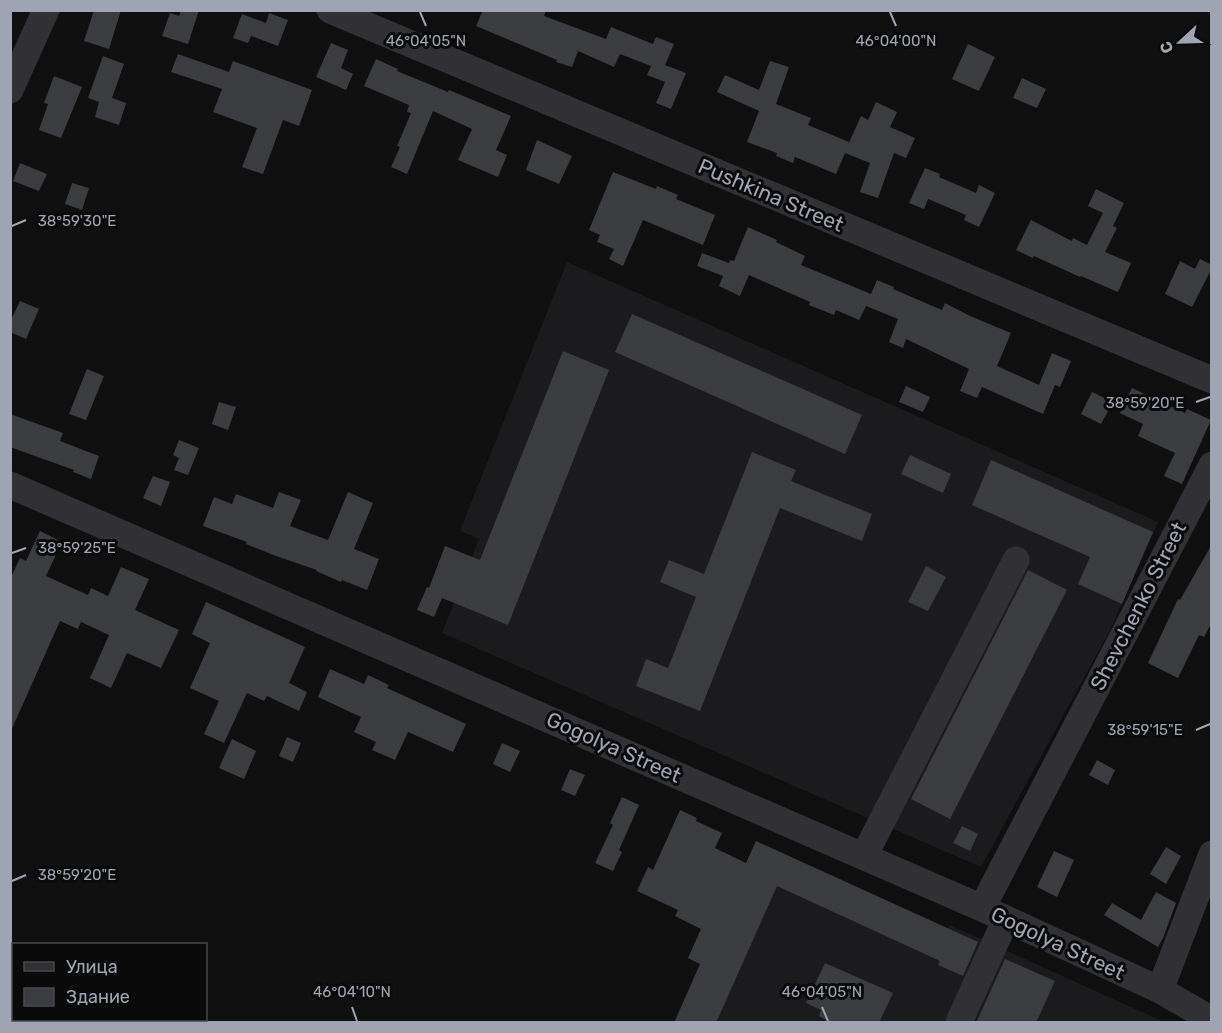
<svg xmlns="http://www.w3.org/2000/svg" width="1222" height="1033" font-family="Rubik,sans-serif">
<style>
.built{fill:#1b1b1d}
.building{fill:#3b3c40}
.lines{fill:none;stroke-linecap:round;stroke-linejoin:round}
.minor{stroke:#303035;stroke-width:27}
.ticks{fill:none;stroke:#9fa4b2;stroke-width:2}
.labels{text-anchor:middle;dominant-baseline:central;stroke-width:6;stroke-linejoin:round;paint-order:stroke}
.street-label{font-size:21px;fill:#9fa4b2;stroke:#0a0a0b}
.ticks-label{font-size:15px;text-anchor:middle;fill:#9fa4b2;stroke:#0a0a0b;stroke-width:6;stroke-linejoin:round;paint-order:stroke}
</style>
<rect width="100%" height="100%" fill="#0f0f10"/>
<path class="built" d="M567,262L1158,522L1110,630L981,867L442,633L479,539L460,531Z
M756,841L948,929L950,925L961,930L1164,1022H674Z"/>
<path class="building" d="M94,10H121L109,49L84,41Z
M181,10H199L188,44L162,36L170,13L179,16Z
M483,10H546L544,16L606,39L611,27L653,44L656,37L674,44L665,65L686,73L671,109L656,103L665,82L647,75L651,66L620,54L614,67L578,51L572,67L556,62L557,60L476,26Z
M269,13L288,20L278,46L251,36L248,43L233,38L242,14L266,23Z
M331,43L348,50L341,68L353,74L346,90L316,77Z
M968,44L995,57L979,91L952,79Z
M178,54L229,72L233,61L312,90L299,126L283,120L263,174L242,167L257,128L213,112L222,89L171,72Z
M103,56L124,64L112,98L126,103L119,125L95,117L99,102L88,98Z
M376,59L398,69L397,71L448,92L449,90L511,116L496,150L507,155L498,177L458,160L472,129L433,111L407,174L391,167L400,147L397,146L411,113L407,112L409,105L364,86Z
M770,61L789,67L776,104L811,118L808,125L849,142L847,147L861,116L868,120L876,102L897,112L890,127L915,138L906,158L894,153L878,198L860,192L870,163L845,153L836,174L795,157L793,163L776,156L777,153L747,142L759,111L717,92L725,75L759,90Z
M54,76L82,87L61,138L39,130L48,104L44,103Z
M1022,78L1046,89L1037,108L1013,98Z
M537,140L572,156L559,184L526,170Z
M20,163L47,174L39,191L13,181Z
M925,168L940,174L939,177L976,193L979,185L995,193L979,227L964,220L966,215L928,199L924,209L909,203Z
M613,172L656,189L657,186L678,195L676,199L715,215L703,245L643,220L623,266L609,259L614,249L597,242L600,235L589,230Z
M72,183L89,188L82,210L65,204Z
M1096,189L1124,203L1113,226L1117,228L1105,252L1131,263L1118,292L1081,276L1080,277L1034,256L1033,258L1016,250L1031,220L1072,241L1073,238L1087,245L1103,213L1088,206Z
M748,227L777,240L776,242L805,256L801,265L871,294L877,280L894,287L893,289L942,310L945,303L970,316L1011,333L997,366L1039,385L1052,353L1071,361L1060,387L1055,385L1043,414L982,387L977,398L960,391L969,369L906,339L903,348L889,342L898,319L866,306L859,320L836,310L834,315L809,305L810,302L749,275L740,296L719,286L723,276L697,266L702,253L729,263L730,260L734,261Z
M1200,259L1212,265V268L1192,307L1165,294L1180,261L1195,269Z
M20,301L39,309L26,339L10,332V322Z
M632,314L862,415L845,454L615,352Z
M563,351L609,370L508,625L442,598L434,617L417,610L427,587L429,588L445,546L480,560Z
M87,369L104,376L86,420L69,414Z
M906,386L930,397L923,412L899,402Z
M1132,388L1185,413L1187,409L1211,420L1182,484L1164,476L1175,453L1138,436L1143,424L1120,413Z
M1092,392L1113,402L1101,424L1081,414Z
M219,402L236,407L228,430L212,424Z
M10,414L63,433L60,441L99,456L91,479L73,472L74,470L10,447Z
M179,440L199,448L188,475L174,470L179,458L173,455Z
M752,452L796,470L791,481L872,514L862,541L780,508L700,711L636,686L646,659L668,668L696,597L660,582L669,560L704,574Z
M910,455L951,474L943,493L901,474Z
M991,460L1153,532L1122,604L1078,584L1090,557L972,505Z
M153,476L170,482L161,506L143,498Z
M279,492L301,500L290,526L328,540L348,492L373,503L354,549L379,559L367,590L342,580L341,582L316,571L317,570L276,556L246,544L247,542L203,526L214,497L232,504L236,494L273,508Z
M40,531L62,542L46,576L88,595L91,588L108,596L121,567L149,579L135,610L179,630L161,668L127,653L111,688L90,678L109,635L81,622L78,629L60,621L10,733V579L20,558L26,561Z
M1212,544V622L1204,637L1199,635L1178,678L1148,663L1178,599L1180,600Z
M926,566L946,577L928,611L908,602Z
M1028,570L1067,590L950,819L911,799Z
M206,602L305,647L289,683L307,692L299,711L267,696L264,701L247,693L224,743L204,734L219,701L190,688L210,643L192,634Z
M330,669L364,684L368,675L389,685L387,688L466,724L453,752L408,732L395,760L372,750L376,742L354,732L361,717L318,697Z
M287,737L301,743L293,762L279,756Z
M232,739L256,751L244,779L219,768Z
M502,743L520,751L510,772L493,764Z
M1097,760L1115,770L1108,785L1089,775Z
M570,769L585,775L575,796L561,790Z
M622,797L639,805L619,850L622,852L613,871L595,863L613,825L610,823Z
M680,810L697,818L696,821L722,833L715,848L746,863L756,841L978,942L963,976L938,965L940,961L777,886L716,1023H674L700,964L688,958L701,929L675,916L678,910L637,891L648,867L653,870Z
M962,826L978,834L970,851L953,843Z
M1166,847L1181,856L1166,884L1150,874Z
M1054,851L1074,860L1057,897L1037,887Z
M1156,892L1176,903L1163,938L1158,947L1104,915L1112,903L1141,920Z
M1005,959L1055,981L1036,1023H976Z
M825,963L893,993L879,1023H832L819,1016L821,1010L806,1003Z"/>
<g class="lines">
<path class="minor" d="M330,10L1212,380
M10,90L46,10
M10,485L982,908L1160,990L1212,1020
M864,856L1016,560
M982,908L1212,465
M1160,990L1212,854
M959,1022L1006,919"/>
</g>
<path class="ticks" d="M420,12L426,26M890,12L896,26M12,226L26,220M1196,402L1210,397M12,553L26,548M1196,730L1210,724M12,881L26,875M352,1007L357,1021M822,1007L828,1021"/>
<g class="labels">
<g class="street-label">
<text transform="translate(771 195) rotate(23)">Pushkina Street</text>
<text transform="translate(1138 606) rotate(-63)">Shevchenko Street</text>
<text transform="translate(614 747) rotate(24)">Gogolya Street</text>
<text transform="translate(1058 943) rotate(25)">Gogolya Street</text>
</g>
</g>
<g class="ticks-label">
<text x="426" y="46">46°04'05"N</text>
<text x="896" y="46">46°04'00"N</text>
<text x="77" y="226">38°59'30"E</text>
<text x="1145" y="408">38°59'20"E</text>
<text x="77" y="553">38°59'25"E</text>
<text x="1145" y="735">38°59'15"E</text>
<text x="77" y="880">38°59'20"E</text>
<text x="352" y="997">46°04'10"N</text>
<text x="822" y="997">46°04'05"N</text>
</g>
<rect width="1222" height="1033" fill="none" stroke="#9fa4b2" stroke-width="24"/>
<rect x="12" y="943" width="195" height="78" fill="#0a0a0b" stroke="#46484e" stroke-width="1.5"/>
<rect x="24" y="962" width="30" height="9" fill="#303035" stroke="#46484e" stroke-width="1.5"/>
<text x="66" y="973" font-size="18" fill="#9fa4b2">Улица</text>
<rect x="24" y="988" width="30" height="18" fill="#3b3c40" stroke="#46484e" stroke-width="1.5"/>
<text x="66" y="1003" font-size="18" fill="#9fa4b2">Здание</text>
<g transform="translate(1180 42) rotate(248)" stroke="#0a0a0b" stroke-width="4.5" paint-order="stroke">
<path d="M0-4.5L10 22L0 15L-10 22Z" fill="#9fa4b2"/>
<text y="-9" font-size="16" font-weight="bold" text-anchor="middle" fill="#9fa4b2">С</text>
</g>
</svg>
